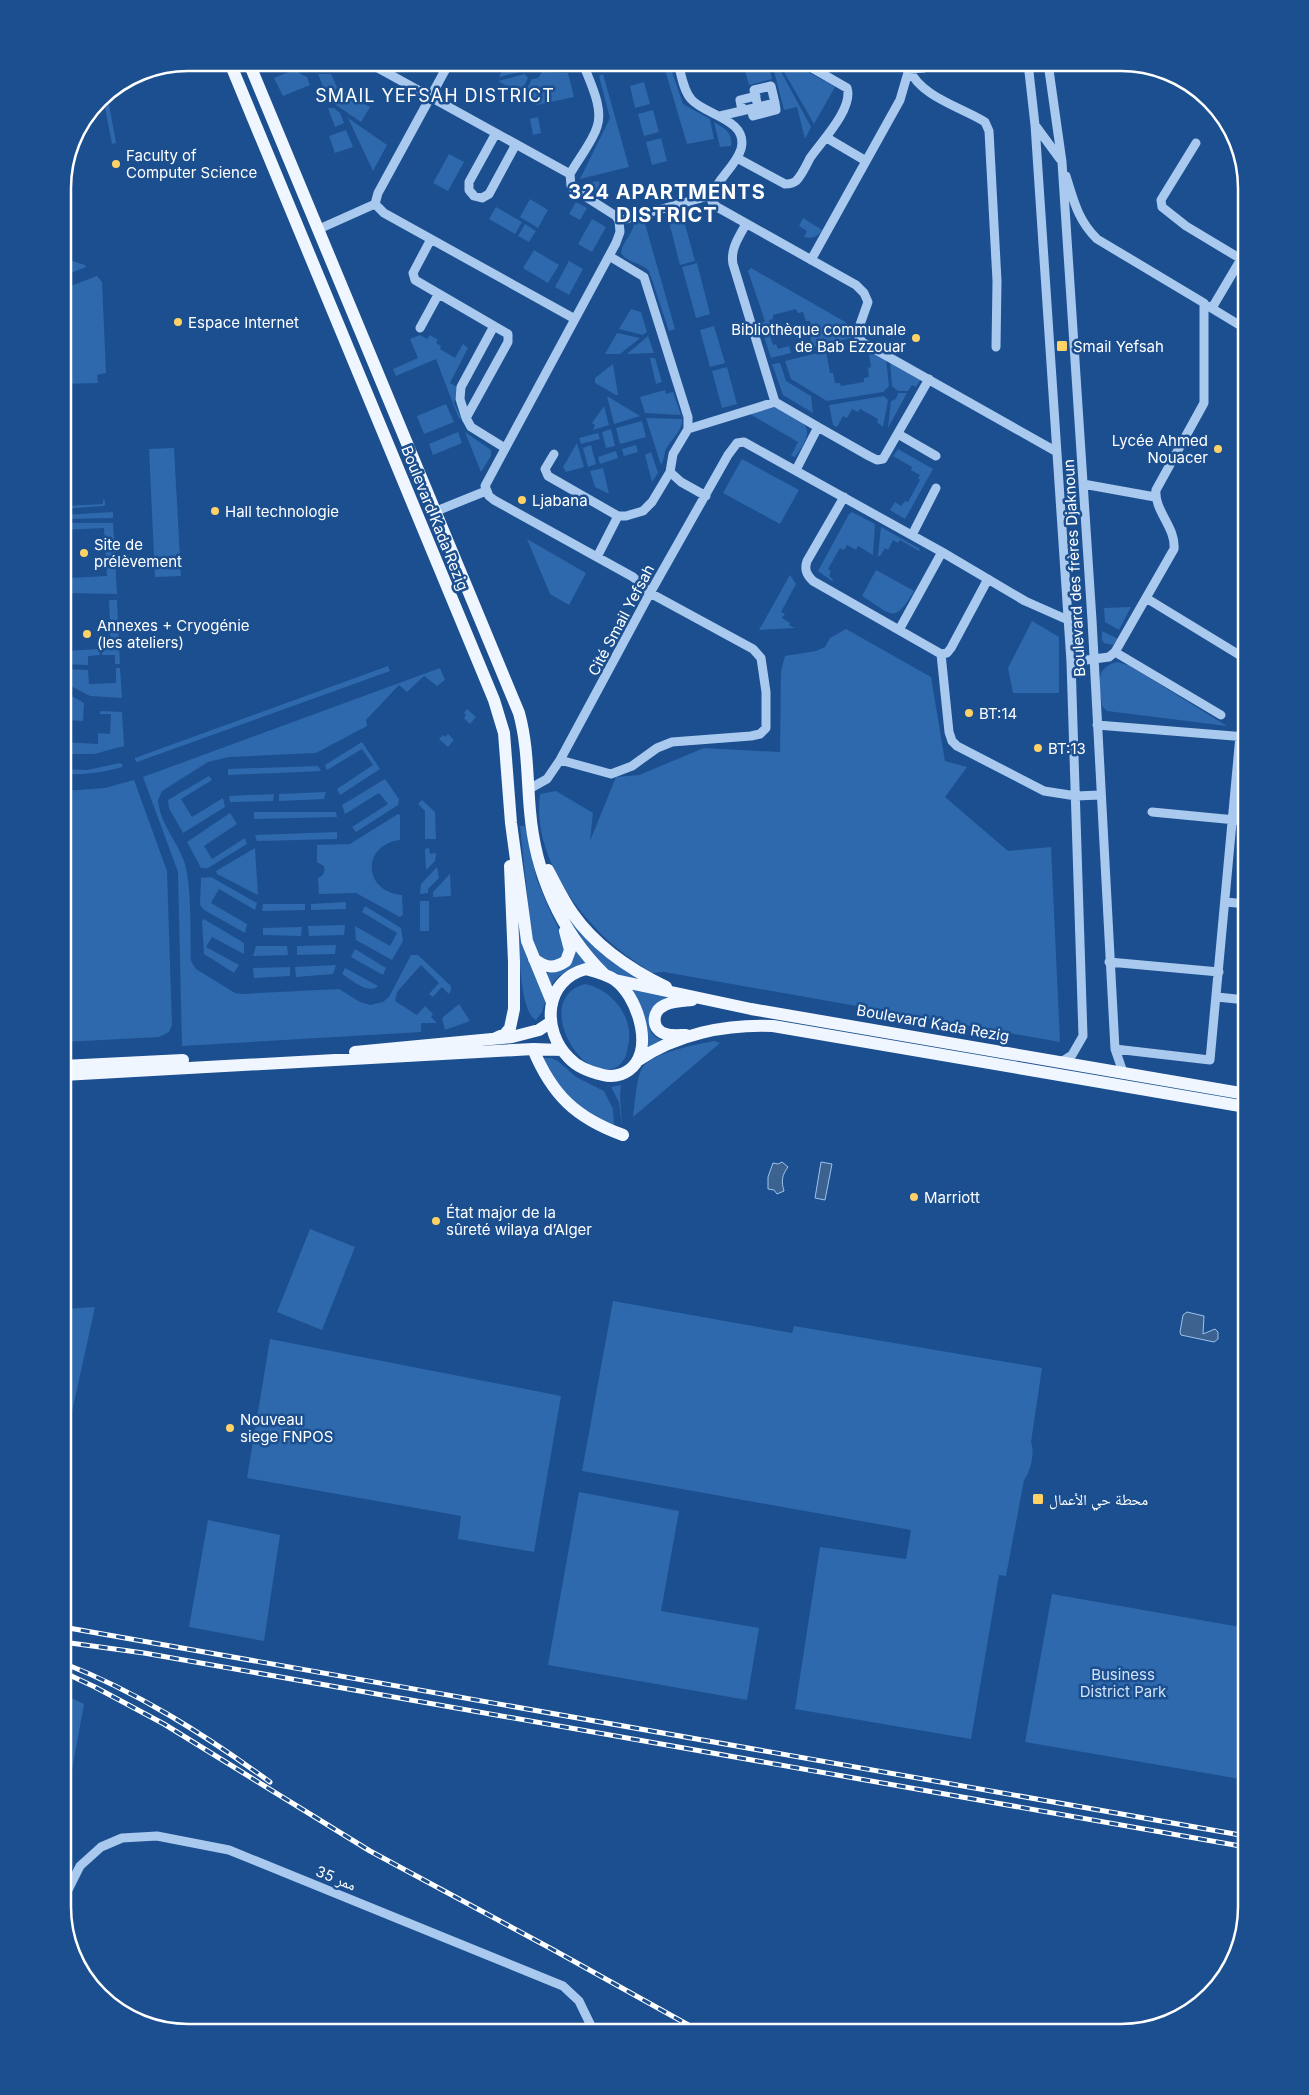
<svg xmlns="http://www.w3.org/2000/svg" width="1309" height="2095" font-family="Inter,'Noto Naskh Arabic',sans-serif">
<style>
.green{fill:#2e69ad}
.water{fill:#3c6290;stroke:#9cc4f0}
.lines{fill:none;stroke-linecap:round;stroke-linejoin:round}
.minor{stroke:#a9c9ee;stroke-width:9}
.major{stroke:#f0f6ff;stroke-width:12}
.rail-casing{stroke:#fff;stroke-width:5}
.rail{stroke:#1b4f8f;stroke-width:3;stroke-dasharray:9;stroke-linecap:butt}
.poi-dot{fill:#ffd166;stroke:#1b4f8f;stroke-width:2}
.labels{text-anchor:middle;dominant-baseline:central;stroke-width:5;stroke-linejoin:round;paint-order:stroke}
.poi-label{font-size:15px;fill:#fff;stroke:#1b4f8f;text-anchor:start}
.street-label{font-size:15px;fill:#fff;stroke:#1b4f8f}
.park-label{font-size:15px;fill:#cfe3fa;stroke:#1b4f8f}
.quarter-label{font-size:18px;letter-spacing:1px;fill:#fff;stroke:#1b4f8f}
.district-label{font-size:20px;font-weight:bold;letter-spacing:1px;fill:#fff;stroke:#1b4f8f}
.rim{fill:none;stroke:#fff;stroke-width:2.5}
</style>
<rect width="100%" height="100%" fill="#1b4f8f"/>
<path class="green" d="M266,63H291L270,71Z
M506,63H529L524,71L499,77Z
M540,63H565L567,70L542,69Z
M663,63H669L683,104L710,119L714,139L687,144Z
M763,63L769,67L772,79L749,85L745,71Z
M782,63H802L808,72L835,87L814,124L780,65Z
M778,66L811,127L805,139L797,107L784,110L773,67Z
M296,69L301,74L307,77L310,85L283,96L274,78Z
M542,72L568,73L574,97L537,105L523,96L532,79L538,78Z
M318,74H331L337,87L333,95L327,96Z
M525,74L528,78L520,94L498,81Z
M603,74L629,167L580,179L610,118L599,76Z
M644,82L650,104L635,108L630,86Z
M340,89L370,107L361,122L336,105L337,100L335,96Z
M107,94L116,143L112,144L103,97Z
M328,108H334L340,113L344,123L335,127Z
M653,110L659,132L644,136L638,114Z
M538,117L541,133L533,135L530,119Z
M348,118L387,145L373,171Z
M714,122C724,128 733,132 731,146L720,147Z
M346,130L353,147L335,153L329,136Z
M661,138L667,161L652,165L646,142Z
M449,154L464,162L448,191L433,183Z
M599,181L602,200L582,187V184Z
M530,199L548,210L538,228L520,217Z
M576,202L587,208L580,220L569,214Z
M496,207L522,222L515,234L489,219Z
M681,210L695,261L680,265L667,214Z
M803,218L822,230C818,237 812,239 804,237L807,231L799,226Z
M592,219L606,227L592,252L578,244Z
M644,220L675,329L669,331L649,271C642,263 627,263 621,253C622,242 633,234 634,223Z
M525,224L536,231L529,242L518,236Z
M534,250L559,265L548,283L523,268Z
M63,258L85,265L86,267L63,276Z
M569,261L583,269L569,295L555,287Z
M697,263L710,314L696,318L682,267Z
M751,268L847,323L845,330L852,338L802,349L800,344L811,341L810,334L813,333L810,321H806L803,312L798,313L796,309L773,315V319L769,320L772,331L769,333L773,345L776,344L778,349L789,346L791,353L771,358L760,324L765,321L748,271Z
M97,276L102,282L106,373L97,375L98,383L63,384V289Z
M631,309L641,312L647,332L643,335L619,329Z
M714,326L725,363L710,367L700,330Z
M617,333L640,338L620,354H605Z
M420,335L427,339L430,335L438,340L436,343L441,346L440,349L455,358L463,344L468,348L450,383L457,387L454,403L461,418L459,419L436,359L396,376L393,369L418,358L410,339Z
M648,336L654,353L627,354Z
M868,348L886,358L889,386L883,392L827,401L791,379L785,361L826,351L830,373H833L835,383H840L841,386L864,382V378L869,377L868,368L871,367Z
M650,358H655L662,382L656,384Z
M890,361L921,379L916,387L912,385L908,391H898L892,386Z
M780,363L786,381L811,396L813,413L783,395L772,364Z
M613,364L618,395H616L595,383V378Z
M727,367L737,404L722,408L712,371Z
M665,390L666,394L673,392L681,415L645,413L640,397Z
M898,393H907L888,428L891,401L896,399Z
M607,396L640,416L614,424Z
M884,396L888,400L883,427L877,422L878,419L860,409L858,412L852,409L847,418L843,416L837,427L833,425L829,405Z
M446,404L454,422L424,434L417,416Z
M604,406L609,425L593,430L595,425L592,423Z
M774,406C803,423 820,423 795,457L791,456L798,442L750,414Z
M646,418L682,419C683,431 671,439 666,449C664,455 664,460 661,465Z
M642,421L646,437L620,444L616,428Z
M611,429L615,446L606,448L602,432Z
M458,432L462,443L433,455L429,444Z
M465,432L491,450V456L481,472Z
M598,433L600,439L581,444L579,438Z
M577,443L584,467L566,472L563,467Z
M591,445L596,464L588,467L583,448Z
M636,445L638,452L624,456L622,449Z
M174,448L181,576L155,577L149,449Z
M898,449L933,469L905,519L890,510L895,502L901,506L905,501L908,502L920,480L918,478L920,475L911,470L912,467L893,456Z
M616,451L618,458L600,464L598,457Z
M651,452L658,473L652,482L645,455Z
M742,459L799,490L780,524L723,493Z
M603,468L609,494L595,487L590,471Z
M103,499L105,501V505L103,506L63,509V506L103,504Z
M113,512V518L63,519V515Z
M852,512L875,524L873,555L858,546L856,550L847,545L844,550L840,548L828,569L831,571L829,576L833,579L832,581L818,571L849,514Z
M63,523H113L117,594L63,593V587L71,578L107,576L104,528L63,530Z
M881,527L920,549L919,551L900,540L898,543L893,540L888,550L885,548L880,556H878Z
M527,539L586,573L569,605L550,594Z
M876,570L914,591C893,626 892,614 862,596Z
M790,575L796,584L781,612L785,614L782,618L790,623L789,625L795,628L759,630Z
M109,600H117L118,621L110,622Z
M1131,607L1119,630L1105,622L1104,608Z
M1032,621L1059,637V693H1013L1008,668Z
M118,627L120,664H115V655H102V649H111L110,628Z
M846,629L931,677L945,761L967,767L945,797L1008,851L1051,847L1060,1042L664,972L652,973C641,965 629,958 618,949C574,913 532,852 540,794L556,791L593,813L590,841L616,777L639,775L704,748L780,752L781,671L785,656L816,651L825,647L830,638Z
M1102,631L1118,639L1113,645L1104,643L1102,640Z
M63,649L64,651L99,649L100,655L88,656V665L63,664Z
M1118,662L1130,666L1227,726L1107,711L1102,706C1100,687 1093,667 1118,662Z
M388,666L390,671L137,762L135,760V758Z
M116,668H120L122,698L90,696L63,682V669L88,670L89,684L116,683Z
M440,668L445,680L437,686L424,676L407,692L399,685L366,720L367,726L316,753L229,757L208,762L162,791L158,800C160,825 178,841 185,864C192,891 190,932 191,961L196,969L235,993L241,994L339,989L360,1002L370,1005L383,1002L389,997L411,955H418L451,986V990L449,994L442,987L433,997L429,994L439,983L421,965L397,992L395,1001L417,1015L425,1006L433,1014L431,1017L437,1023H421V1032L182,1046L178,872L143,777Z
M63,691L84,703L83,721L63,720Z
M467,709L476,717L470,724L464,718L466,715L464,713Z
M101,711L122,712L124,746L94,754H63V742L98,744V733L110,734L111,714H99Z
M448,734L454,740L448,747L439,739L443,735L445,737Z
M362,742L380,769L340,795L337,789L373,765L362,749L327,770L325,765Z
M120,763L123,765L122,767C102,773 83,775 63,774V769L87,770Z
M318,766L321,771L228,775V769Z
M209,776L212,780L181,799L192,817L223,798L225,807L183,833L169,808L168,800Z
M385,779L399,799L398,805L356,832L352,827L388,804L379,793L345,814L342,805Z
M134,780L167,871L172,1025L169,1032L159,1037L63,1042V791L105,788Z
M326,792L324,799L279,801V794Z
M274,794L273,801L230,802L229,796Z
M422,800L435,812L436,839H425V811L418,804Z
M254,812H336L337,817L254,819Z
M230,813L237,824L204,846L212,859L245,838L247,844L208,868H201L187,842Z
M398,814L400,815V840C361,845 363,892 402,895L403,914L400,917L356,893L319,894L318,878C324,876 325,872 324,866L317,862V845L350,844Z
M520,826H525L537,880L550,911L565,941L564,954L555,962L542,960L532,942Z
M337,832V839L257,841L255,835Z
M255,848L258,895L217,874L216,871Z
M429,848L430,854L436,853L435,861L426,870L425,849Z
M437,867L439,878L428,889V893L420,894L421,884Z
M450,874L451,896L433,897V892Z
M211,877L257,903L255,910L219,889L211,903L247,924L245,933L204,910L200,905L201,878Z
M420,901H429V931H420Z
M518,901L546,999L542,1012L536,1020C517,1011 519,923 518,901Z
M346,902V909L311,910V904Z
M263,904H305V910L262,911Z
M365,906L401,928L403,941L392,960L356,940L355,926L390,946L397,933L362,912Z
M564,911C587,943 611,962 644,983L611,975L590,952Z
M204,919L244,943V954L212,937L206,947L239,965L234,973L204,954L202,921Z
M345,925L344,935L309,936L308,926Z
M302,927L301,936L263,935V928Z
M336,945L335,954L297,955V946Z
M256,946H287L288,955L253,956Z
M574,946L590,967C573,969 561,970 551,986L545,973C567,973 566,963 574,946Z
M355,949L386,968L383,975L351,957Z
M336,965L333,974L296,977L295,967Z
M290,967V976L254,978L253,968Z
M345,968L378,986C368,995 352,980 342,974Z
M585,984C612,989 635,1018 628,1046C627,1054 625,1061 618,1066C582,1089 531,998 585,984Z
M626,987L681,999L652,1008C645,1022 648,1037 665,1041L645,1052Z
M459,1004L470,1021L445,1030L442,1018Z
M714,1041L720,1043L633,1117C635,1104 636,1081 641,1070C650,1052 696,1045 714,1041Z
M541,1058H551L558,1061L576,1077L604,1091L613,1109L614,1125C577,1122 559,1085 541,1058Z
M621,1085L620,1096L622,1128L619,1102L611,1087Z
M310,1229L355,1247L322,1330L277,1312Z
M613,1301L792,1333L794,1326L1042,1368L1031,1442C1035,1452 1031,1471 1024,1480L1006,1576L999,1575L971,1739L795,1709L820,1547L906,1559L911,1530L582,1471Z
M95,1307L64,1448H63V1309Z
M270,1339L561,1396L534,1552L458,1539L461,1516L247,1478Z
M579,1492L679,1511L661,1611L759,1628L747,1700L548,1665Z
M208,1520L280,1535L264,1641L189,1627Z
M1052,1594L1246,1628V1780L1025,1742Z
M63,1694L84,1704L68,1792L63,1793Z"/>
<path class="water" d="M782,1162L788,1167C782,1175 781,1181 784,1191L777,1194L774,1190L768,1189V1177L773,1163L778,1164Z
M821,1162L832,1164L825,1200L815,1198Z
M1187,1312L1204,1316L1203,1334L1215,1329L1218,1332V1339L1214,1342L1181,1335L1180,1332L1183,1315Z"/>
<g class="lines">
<path class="minor" d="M369,63L570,174
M449,63L378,193L375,204L384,213L575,319
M583,63C589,81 604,107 597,127C592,143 578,159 570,174L571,186L575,190L616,216L619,221
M678,63C681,73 683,90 691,99C704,115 749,119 741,149C736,166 718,178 712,195V202L717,207L856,285L864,293L868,302L857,333L862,342L1057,452
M932,63L924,68L909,69C921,97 961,107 985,122L989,131L997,281L996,347
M1028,63L1035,125L1071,662L1083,1036L1072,1055L1061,1062
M1048,63L1062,162L1092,620L1115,1049L1123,1072
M585,69L607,63
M751,109L753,116L776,110L775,103
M742,111L740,100L756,96
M720,116L775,103L771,86L754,90L758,107
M1035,125L1060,159
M496,133L469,182V190L474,196L482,198L489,194L516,144
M827,138L866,161
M1196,143L1164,195L1161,200L1162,207L1186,226L1241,259L1246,251
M737,158L785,184C789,184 792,184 796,181C802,175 806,166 810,158C821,142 854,108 847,88L814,69L808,63
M1066,176C1074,202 1078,220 1097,239L1204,303V403L1156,490C1154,511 1176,527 1174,549L1115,652L1109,657L1071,662
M746,224C739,237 730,249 733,264L775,402L818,427
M319,229L375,204
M431,239L413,273L415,280L494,326L461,387L460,399L466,418L471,427L505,448
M811,260L900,100L909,69L903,63
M1208,306L1246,329
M1212,308L1241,259
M420,328L438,295
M466,418L508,342V334L494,326
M688,429L775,402
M898,434L936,456
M554,454L545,469L548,476L618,516H626L643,511L652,502L670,472L673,454L688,429V417L644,277L609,256
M796,470L818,427L869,456L877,460L883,459L929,379
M670,472L681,482L706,496
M1083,484L1155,497
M844,497L807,561C804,570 807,575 813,581L941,654
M434,512L486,491
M912,535L936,488
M597,557L618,516
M988,579L951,648L947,653L941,654L949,732L952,741L957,746L1044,791L1076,796L1100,795
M1146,598L1246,659
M899,630L942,552
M1115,652L1221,715
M1097,725L1246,737
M560,760L611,774L632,766L657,748L672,742L751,736L760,734L766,728V692L761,658L753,649L650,593L633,577L494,500L489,496L485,486L616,243L620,232L619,221L712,195
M529,789L547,779L560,760L650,593L728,455L737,443L744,442L942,552L1025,601L1068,620
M1152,812L1246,821
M1226,902L1246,904
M1109,962L1219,972
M1217,997L1246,1000
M1115,1049L1210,1060L1240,736
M63,1900L80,1866L101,1847L122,1838L157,1836L229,1850L563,1986L579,2001L594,2032"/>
<path class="major" d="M230,63L494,700L504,733L511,823L527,941L552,1002
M249,63L519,713C528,746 527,778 530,811C535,872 560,931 604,974
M548,870C556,885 563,900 573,914C596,947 631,970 666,987
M534,959C545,967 553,970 566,961L570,950L565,931
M586,969C597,972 606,974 615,980C636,995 651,1040 636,1063C628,1074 615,1078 603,1075C590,1072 578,1068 569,1058C541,1030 544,980 586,969Z
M615,980L751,1009L1246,1094
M686,1035C680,1035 672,1036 666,1034C651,1030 651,1011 665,1005C673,1001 683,1001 692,1000
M496,1038L505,1034L510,1028L514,1009V962L510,866
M533,1049C552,1095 576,1118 623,1135
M355,1052L512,1037L539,1030L551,1022
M637,1061C676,1034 726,1024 773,1026L1246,1107
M63,1066L183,1060
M63,1075L533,1049L562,1050"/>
<g class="rail-casing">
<path id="rail" d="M63,1627L1246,1836
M63,1642L144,1653L1246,1847
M63,1663C138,1692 205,1735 270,1782
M63,1672L95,1687L164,1724L370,1851L550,1948L701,2032"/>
</g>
<use href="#rail" class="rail"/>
</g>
<g class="poi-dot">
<circle cx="116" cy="164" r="5"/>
<circle cx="178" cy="322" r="5"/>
<circle cx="916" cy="338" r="5"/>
<rect x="1056" y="340" width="12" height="12" rx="2.5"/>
<circle cx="1218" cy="449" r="5"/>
<circle cx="522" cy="500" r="5"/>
<circle cx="215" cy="511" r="5"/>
<circle cx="84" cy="553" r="5"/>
<circle cx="87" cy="634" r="5"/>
<circle cx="969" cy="713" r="5"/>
<circle cx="1038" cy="748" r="5"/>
<circle cx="914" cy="1197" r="5"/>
<circle cx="436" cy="1221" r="5"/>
<circle cx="230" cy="1428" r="5"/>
<rect x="1032" y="1493" width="12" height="12" rx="2.5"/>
</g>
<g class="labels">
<g class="poi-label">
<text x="126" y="155">Faculty of<tspan x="126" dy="17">Computer Science</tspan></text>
<text x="188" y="322">Espace Internet</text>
<text x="906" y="329" text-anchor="end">Bibliothèque communale<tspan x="906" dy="17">de Bab Ezzouar</tspan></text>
<text x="1073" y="346">Smail Yefsah</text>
<text x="1208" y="440" text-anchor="end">Lycée Ahmed<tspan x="1208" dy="17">Nouacer</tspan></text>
<text x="532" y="500">Ljabana</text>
<text x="225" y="511">Hall technologie</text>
<text x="94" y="544">Site de<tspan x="94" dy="17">prélèvement</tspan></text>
<text x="97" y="625">Annexes + Cryogénie<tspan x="97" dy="17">(les ateliers)</tspan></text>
<text x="979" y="713">BT:14</text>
<text x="1048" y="748">BT:13</text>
<text x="924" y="1197">Marriott</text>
<text x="446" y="1212">État major de la<tspan x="446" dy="17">sûreté wilaya d’Alger</tspan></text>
<text x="240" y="1419">Nouveau<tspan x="240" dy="17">siege FNPOS</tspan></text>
<text x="1049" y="1499">محطة حي الأعمال</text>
</g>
<g class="street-label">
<text transform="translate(435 518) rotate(68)">Boulevard Kada Rezig</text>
<text transform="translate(1074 568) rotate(-93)">Boulevard des frères Djaknoun</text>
<text transform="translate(621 620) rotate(-62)">Cité Smail Yefsah</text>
<text transform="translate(933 1023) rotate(10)">Boulevard Kada Rezig</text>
<text transform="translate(336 1878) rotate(22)">ممر 35</text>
</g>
<g class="park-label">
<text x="1123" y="1674">Business<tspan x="1123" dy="17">District Park</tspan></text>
</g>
<g class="quarter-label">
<text x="435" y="95">SMAIL YEFSAH DISTRICT</text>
</g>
<g class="district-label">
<text x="667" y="192">324 APARTMENTS<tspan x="667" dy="23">DISTRICT</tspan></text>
</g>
</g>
<path d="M0 0H1309V2095H0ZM188 71H1121A117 117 0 0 1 1238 188V1907A117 117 0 0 1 1121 2024H188A117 117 0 0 1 71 1907V188A117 117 0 0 1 188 71Z" fill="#1b4f8f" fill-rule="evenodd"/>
<path class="rim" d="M188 71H1121A117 117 0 0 1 1238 188V1907A117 117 0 0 1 1121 2024H188A117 117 0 0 1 71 1907V188A117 117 0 0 1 188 71Z"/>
</svg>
